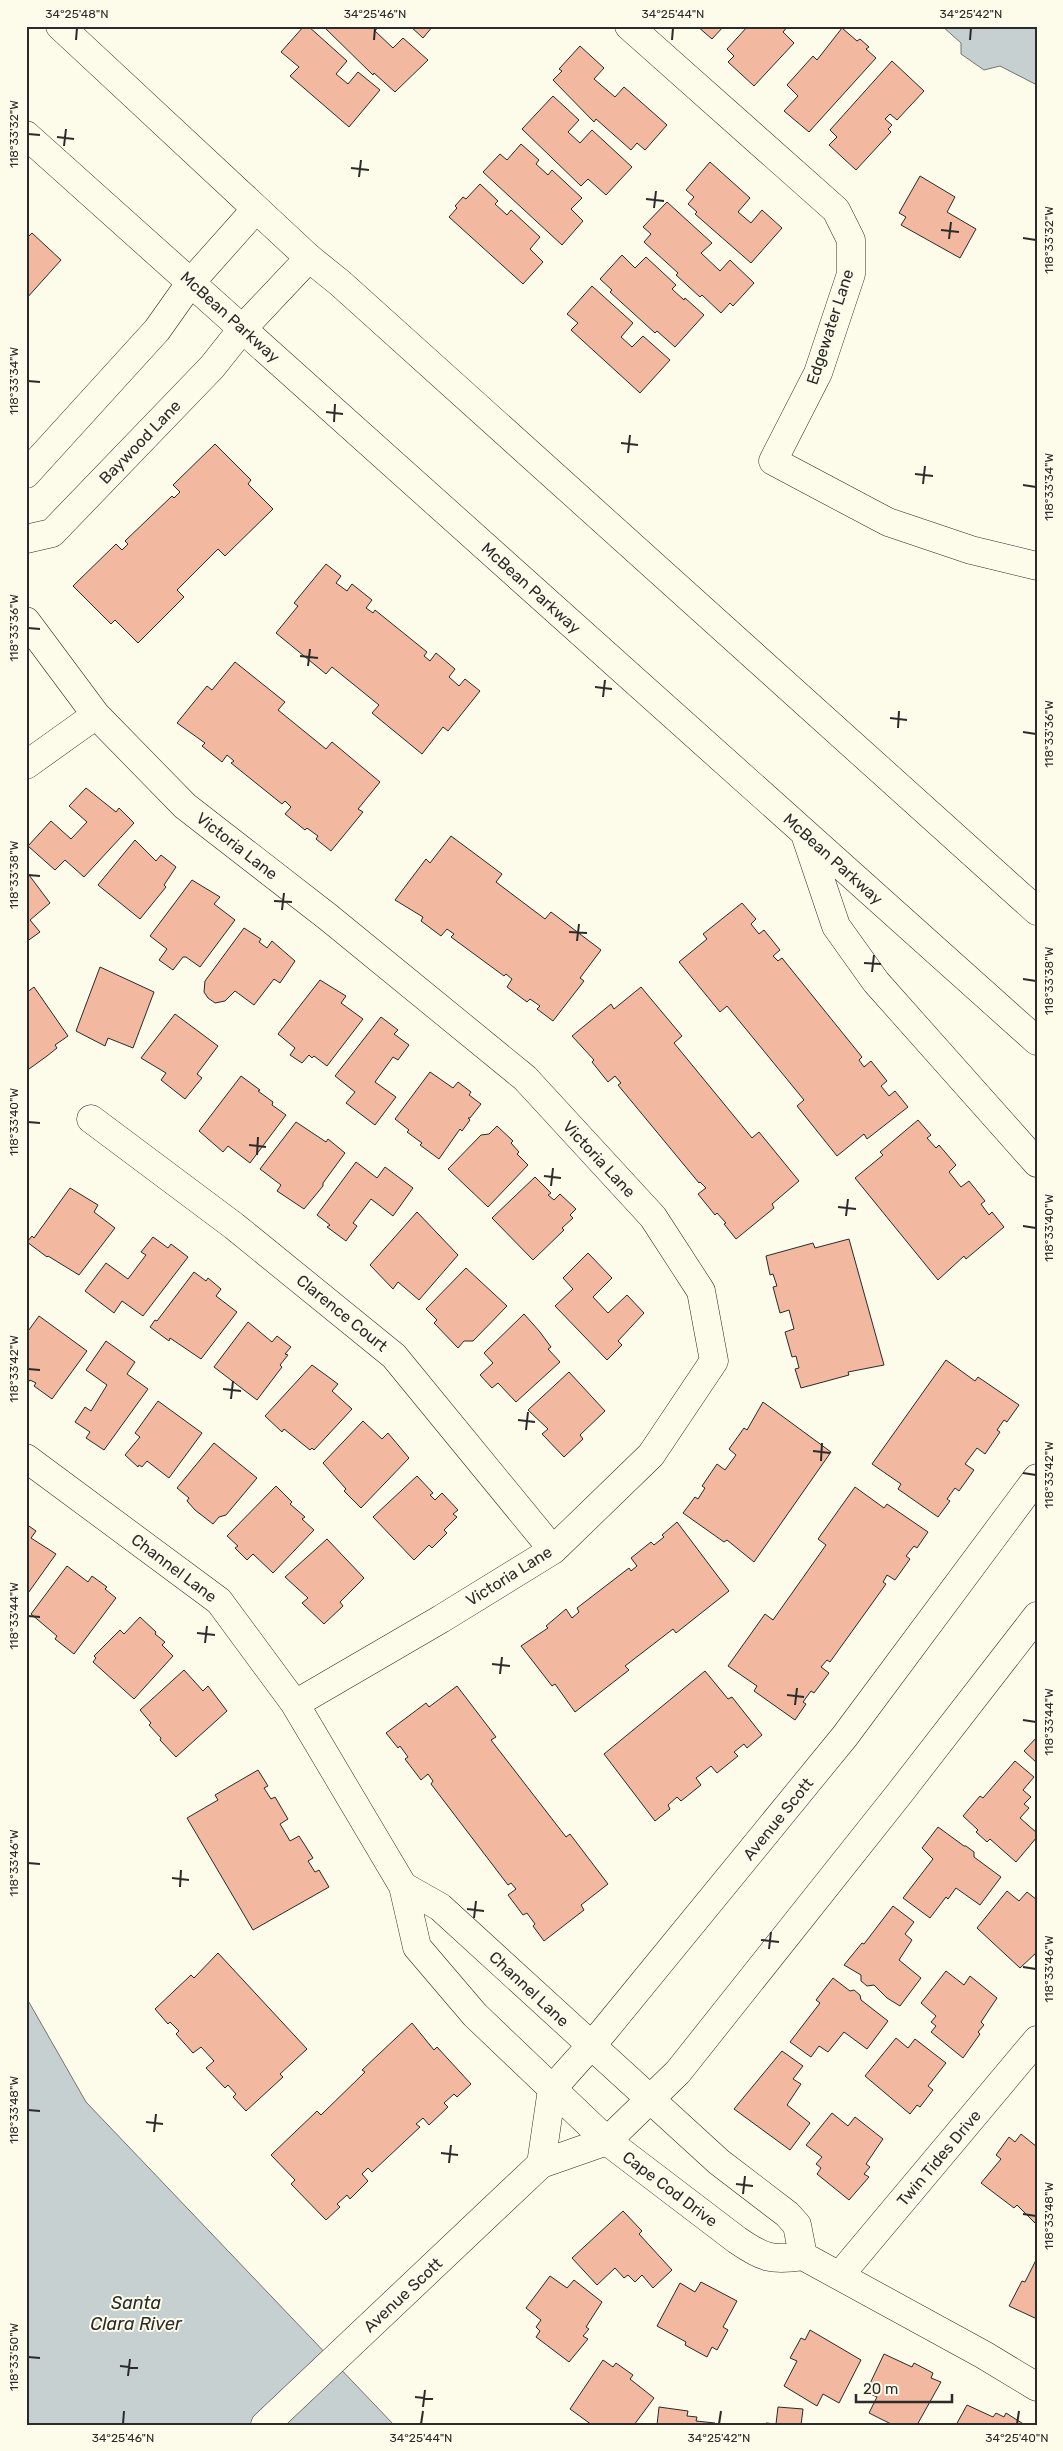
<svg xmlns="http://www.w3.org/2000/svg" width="1063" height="2451" font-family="Rubik,sans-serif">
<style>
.water{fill:#c7d0d0;stroke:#74746e}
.building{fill:#f2b8a0;stroke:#2b2b2b}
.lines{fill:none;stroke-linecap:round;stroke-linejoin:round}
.street-casing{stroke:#2b2b2b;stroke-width:29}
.secondary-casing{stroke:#2b2b2b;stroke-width:29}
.street{stroke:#fdfbea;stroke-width:28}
.secondary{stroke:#fdfbea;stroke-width:28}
.ticks{fill:none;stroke:#2b2b2b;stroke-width:2}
.labels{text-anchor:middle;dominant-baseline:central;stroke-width:4;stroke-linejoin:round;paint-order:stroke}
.street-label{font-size:16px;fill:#2b2b2b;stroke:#fdfbea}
.water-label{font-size:18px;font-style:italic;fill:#2b2b2b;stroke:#fdfbea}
.neatline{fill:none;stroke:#2b2b2b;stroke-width:2}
.ticks-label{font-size:12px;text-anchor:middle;fill:#2b2b2b}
</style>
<rect width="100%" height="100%" fill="#fdfbea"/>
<path class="water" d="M942,26H1037V85L1000,66L984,70L961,54V43Z
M26,1997L86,2102L394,2425H26Z"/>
<path class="building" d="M304,26H308L347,61L336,74L348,84L358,72L380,90L349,127L290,76L299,67L281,52Z
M323,26H379L375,31L393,48L403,38L428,60L395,92L374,73L373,75Z
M410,26H433L423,38Z
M697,26H724L712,39Z
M748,26H788L783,32L794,43L754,86L728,62L734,56L727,49Z
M842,28L857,41L860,39L869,47L866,49L876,58L809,132L784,111L798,96L787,85L813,56L817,60Z
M580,46L604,68L594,79L615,97L624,87L667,125L645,150L637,143L631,150L596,119L594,122L553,80L562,71L559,69Z
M892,61L924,91L897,120L890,114L885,119L892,125L888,129L891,132L856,170L829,145L837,137L830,130Z
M553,96L579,120L568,132L580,143L592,130L632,167L606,195L588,179L581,186L522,129Z
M521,144L539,160L536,164L548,175L552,170L582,198L571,209L583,221L562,245L483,172L500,154L507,160Z
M710,162L750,198L738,212L751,223L762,210L782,228L751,263L695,214L697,212L688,204L694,197L686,190Z
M920,176L955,197L947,212L976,229L960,258L901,225L906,217L899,213Z
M480,184L498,201L495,204L507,215L511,210L540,237L530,249L543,262L523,284L449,217L457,208L455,206L463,197L466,199Z
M667,202L712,243L701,253L720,271L730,260L754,283L733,306L730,303L721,313L702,295L700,297L676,275L678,273L644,242L651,234L643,227Z
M32,233L61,260L26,299V235L28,237Z
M622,255L635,268L646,257L676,285L672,289L684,300L685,298L704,315L675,347L657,331L655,333L610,292L612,290L600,279Z
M592,286L633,323L621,337L632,347L643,336L670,360L640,393L571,330L578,323L567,314Z
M215,444L251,480L248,484L273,509L225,556L218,549L177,590L184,597L138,643L115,620L111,624L73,586L116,544L122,550L128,544L125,541L172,496L174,498L180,492L173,485Z
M326,564L341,576L336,583L347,591L352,584L372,600L366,608L373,613L375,610L427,652L424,656L430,661L436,653L455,669L449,677L459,686L465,679L480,691L448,731L443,727L422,754L372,713L379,705L332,667L326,674L276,633L298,606L294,603Z
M235,662L285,702L278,710L326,749L332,742L380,782L358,809L363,812L331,851L316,839L318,836L307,828L305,830L285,814L291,807L285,801L282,804L231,763L234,761L227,755L222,762L202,746L205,743L177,723L207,686L212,690Z
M86,788L116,812L119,808L134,823L84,877L65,860L55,870L28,846L51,821L71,839L87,822L69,806Z
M451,836L502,874L496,882L545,919L551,912L601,950L580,978L584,981L553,1021L537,1009L540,1006L530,999L527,1002L507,987L512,979L506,974L504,976L451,937L454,934L447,929L441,936L421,921L423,917L395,900L426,859L430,863Z
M135,840L156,861L161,855L176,867L164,885L166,887L140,919L98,885Z
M26,871L50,903L30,920L40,932L26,942Z
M192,880L220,897L214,904L235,920L200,967L186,957H183L173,970L159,960L167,949L150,936Z
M742,903L756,919L751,924L759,934L764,930L780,950L773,956L778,961L782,958L862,1057L859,1060L864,1067L871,1061L887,1081L881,1086L889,1096L895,1091L908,1107L867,1139L864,1134L837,1156L797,1106L804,1100L727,1006L720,1012L679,962L707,939L703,934Z
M244,928L261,939L259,942L267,948L272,941L295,961L280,983L274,979L254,1005L235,991L225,1001L215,1003L208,998L204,992L205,981Z
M100,967L154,992L133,1048L108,1038L105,1046L76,1031Z
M320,980L346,996L341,1003L363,1019L327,1066L314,1056L312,1058L309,1055L302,1063L290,1055L295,1048L278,1034Z
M34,987L68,1036L55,1045L57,1048L47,1056L29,1069L26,1066V993Z
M641,987L682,1036L674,1043L752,1138L759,1132L799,1181L772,1204L774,1208L736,1239L724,1224L726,1223L717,1213L715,1215L698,1194L706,1188L700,1182L699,1183L618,1085L621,1083L615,1076L608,1082L592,1062L594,1060L572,1036L611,1004L614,1009Z
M175,1014L218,1046L197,1074L202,1078L185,1099L161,1080L166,1073L141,1058Z
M381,1017L398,1030L394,1034L409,1045L398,1060L393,1057L375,1082L396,1097L375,1125L346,1103L355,1092L335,1076Z
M430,1072L453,1088L458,1082L471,1092L469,1095L481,1104L470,1118H468L470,1120L462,1131L460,1129L439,1159L420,1145L422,1143L407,1132L409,1130L395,1119Z
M241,1076L260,1090L258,1091L273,1102L272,1105L286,1115L250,1163L228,1146L223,1152L199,1131Z
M918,1120L931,1135L927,1138L936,1148L939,1145L956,1165L949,1172L961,1187L969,1181L985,1201L981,1204L989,1215L992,1212L1004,1227L966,1259L964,1256L938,1280L855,1178L883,1155L880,1152Z
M296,1122L326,1142L328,1139L345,1153L323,1183V1186L304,1209L277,1191L281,1185L260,1169Z
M497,1126L513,1141L511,1143L519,1152L517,1154L528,1165L488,1207L448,1169L481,1135L489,1134Z
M356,1162L377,1178L385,1167L413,1188L393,1216L371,1199L353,1223L357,1226L346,1241L327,1227L330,1225L317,1215Z
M535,1177L551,1193L548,1195L554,1200L560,1194L576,1209L570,1215L573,1218L562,1228L564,1230L533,1260L492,1218Z
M70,1188L98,1205L94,1212L115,1228L79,1275L48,1256L47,1257L27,1242L32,1236L34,1238Z
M417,1212L458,1255L419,1300L398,1282L393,1289L370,1265Z
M153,1237L168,1248L171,1244L188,1257L143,1316L122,1301L114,1313L85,1291L106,1263L128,1279L146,1255L141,1252Z
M849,1239L884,1365L848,1372L849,1375L801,1388L795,1369L799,1368L796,1356L792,1357L785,1332L794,1329L789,1310L780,1313L773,1287L777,1286L773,1274L770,1275L766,1256L813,1243L815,1248Z
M588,1253L612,1278L593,1297L608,1313L627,1295L644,1313L618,1341L622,1345L607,1360L555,1306L573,1289L563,1278Z
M466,1268L507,1306L473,1341H464L458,1348L434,1323L437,1320L426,1309Z
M194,1272L206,1281L208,1278L221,1289L216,1296L237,1312L201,1359L170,1338L169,1341L150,1327L155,1320L157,1321Z
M524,1314L540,1332L551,1347L548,1349L560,1362L516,1402L498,1383L492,1388L480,1375L493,1363L484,1353Z
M39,1316L87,1351L52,1399L34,1386L36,1383L30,1380L26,1385V1334Z
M248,1322L272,1342L277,1336L291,1347L285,1354L288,1355L280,1365L282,1367L257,1400L214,1367Z
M106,1341L135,1362L127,1374L148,1389L104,1450L86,1438L90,1432L75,1422L85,1407L91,1411L107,1385L86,1370Z
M946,1360L975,1381L978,1377L1019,1405L1007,1422L1004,1420L997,1430L1000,1432L985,1454L977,1448L965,1464L974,1470L959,1491L955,1488L947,1499L950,1501L938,1517L898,1489L901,1484L872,1464Z
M312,1365L338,1384L332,1391L352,1409L314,1450L312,1448L310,1450L284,1429L282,1432L265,1416Z
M569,1372L605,1411L580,1435L583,1439L564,1457L542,1434L548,1429L528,1410Z
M158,1401L202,1433L169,1478L147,1461L142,1467L139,1465L138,1467L125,1455L140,1437L135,1433Z
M763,1402L831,1452L754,1562L727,1540L724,1542L683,1513L695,1497L698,1499L705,1488L702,1486L717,1464L725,1470L736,1455L729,1449L744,1428L747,1430Z
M363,1421L382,1439L388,1433L409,1458L361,1508L344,1491L346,1489L323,1463Z
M214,1443L257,1478L226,1515L219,1517L213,1524L195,1510L187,1501L189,1498L177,1488Z
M417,1476L433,1493L430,1495L435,1500L442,1493L458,1510L453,1514L457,1517L444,1530L447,1533L432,1548L429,1545L414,1560L373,1517Z
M276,1486L292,1502L290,1504L305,1517L302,1519L314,1530L273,1573L253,1554L247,1560L235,1548L238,1546L227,1536Z
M855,1487L884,1508L887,1504L928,1532L917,1548L914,1546L906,1556L910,1559L895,1580L887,1575L883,1582L886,1584L830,1662L827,1660L821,1667L829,1673L814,1693L811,1691L803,1702L806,1704L795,1720L754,1691L757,1686L728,1666L765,1614L773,1620L826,1545L818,1539Z
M677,1522L729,1591L676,1633L673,1629L625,1666L629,1670L575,1712L555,1684L552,1686L521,1646L548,1628L546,1626L566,1609L572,1618L579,1612L577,1608L629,1568L631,1571L637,1566L631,1558L651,1542L654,1545L664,1537L662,1535Z
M26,1524L36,1531L31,1538L56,1554L26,1596Z
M327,1539L364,1578L340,1602L343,1606L324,1624L302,1603L308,1598L285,1577Z
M67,1566L88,1582L92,1576L107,1587L105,1589L116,1598L74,1654L55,1639L57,1636L31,1614Z
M140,1617L156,1632L155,1634L165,1642L162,1645L173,1656L134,1699L93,1662L96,1658L94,1656L120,1630L124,1634Z
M184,1670L203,1691L208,1686L227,1711L176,1757L160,1740L161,1738L149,1725L151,1723L140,1710Z
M705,1671L728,1699L732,1697L762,1735L747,1748L744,1744L734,1752L738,1756L717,1773L711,1766L696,1778L701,1785L681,1801L677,1797L668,1805L670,1809L655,1821L604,1754Z
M457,1686L496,1737L491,1740L566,1837L570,1834L608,1884L581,1905L584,1910L544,1941L533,1926L535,1924L527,1913L523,1915L508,1895L516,1889L511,1883L508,1885L431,1784L433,1781L428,1774L421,1780L405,1759L408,1757L400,1746L398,1748L386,1733L426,1703L429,1707Z
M1037,1737V1763L1024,1751Z
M1015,1761L1034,1777L1023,1790L1031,1797L1024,1804L1029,1808L1020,1818L1037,1833V1837L1016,1862L990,1839L987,1842L976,1832L978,1830L963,1816L980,1796L983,1798Z
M258,1770L268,1786L264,1788L271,1799L275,1797L288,1819L280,1824L290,1841L299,1836L313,1858L308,1861L315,1872L319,1870L329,1887L253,1930L187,1818L218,1800L215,1795Z
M938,1827L964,1846H966L974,1852V1857L1001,1877L980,1905L956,1888L948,1899L946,1897L930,1918L903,1898L933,1859L922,1848Z
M1007,1891L1019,1901L1027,1892L1037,1900V1952L1020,1968L977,1928Z
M893,1906L914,1922L905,1934L912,1940L899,1960L921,1978L900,2006L887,1998L874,1985L867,1986L861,1981V1975L844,1965L862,1943L864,1944Z
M218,1953L307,2049L280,2074L283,2077L246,2111L233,2097L236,2094L228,2085L225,2088L206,2068L214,2061L201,2047L193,2053L176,2034L179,2031L170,2022L168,2024L155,2009L191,1975L194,1978Z
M946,1971L964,1985L970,1976L997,1998L981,2022L984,2025L978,2032L980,2034L963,2058L931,2032L936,2026L931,2022L936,2016L921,2003Z
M833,1978L850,1991L854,1990L860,1995L861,2000L888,2021L867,2049L844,2032L828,2052L819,2046L811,2057L790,2042L820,2003L816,2000Z
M412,2023L434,2050L437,2047L471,2084L457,2097L454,2094L444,2103L448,2107L429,2125L423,2118L416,2124L420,2127L372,2172L368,2168L362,2174L368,2181L350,2199L347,2195L337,2204L340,2207L326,2220L291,2184L295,2180L271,2155L317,2111L321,2115L365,2072L362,2070Z
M896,2038L908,2048L915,2039L946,2063L928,2086L933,2090L920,2107L917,2105L910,2114L865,2076Z
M782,2051L803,2066L793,2079L801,2084L787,2105L810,2123L790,2150L734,2109Z
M832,2113L848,2126L855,2117L883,2139L866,2164L870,2167L864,2174L869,2177L849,2200L817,2174L821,2168L816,2164L822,2157L806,2145Z
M1021,2134L1037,2147V2225L1017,2205L1014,2208L981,2183L1001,2159L996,2155L1009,2137L1015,2142Z
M623,2211L642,2231L639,2234L672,2270L653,2288L642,2275L635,2282L628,2275L624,2278L615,2268L597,2285L572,2258Z
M1037,2258V2319L1009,2306L1022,2281L1025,2282Z
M550,2276L567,2288L574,2280L602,2302L586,2327L589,2329L583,2336L588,2339L569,2362L536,2337L540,2331L536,2327L541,2320L526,2308Z
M701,2282L737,2301L723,2327L728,2330L717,2350L712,2347L707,2357L685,2345L686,2342L657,2326L680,2283L695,2292Z
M810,2330L861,2360L839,2403L823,2394L817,2406L784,2386L797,2361L790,2358L801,2338L805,2340Z
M884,2354L912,2367L914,2363L933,2373L931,2378L941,2382L917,2425H893L869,2413L877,2397L866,2392Z
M603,2360L613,2367L616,2363L633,2375L630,2379L654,2398L634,2425H592L570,2409Z
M967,2405L993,2417L996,2413L1004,2417L1006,2413L1025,2425H956Z
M659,2407L688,2411L687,2416L697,2417L696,2421L715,2423L714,2425H657Z
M778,2407L803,2409L801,2425H766V2423L776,2424Z"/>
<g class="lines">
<g class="street-casing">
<path id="street" d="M629,26L836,210L851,240V274L818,373L773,461L888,522L971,550L1037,566
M26,474L157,330L191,282L256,209
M26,539L52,533L212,367L243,328L309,258
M26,621L96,715L185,806L328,917L525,1078L653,1217L701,1291L714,1361L651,1455L553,1550L441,1619L295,1704
M26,765L96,715
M91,1119L234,1226L394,1356L553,1550
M26,1458L219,1601L295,1704L403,1886L417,1947L475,2015L607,2141L737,2240C763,2258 772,2261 803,2256L797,2225L787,2214L719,2162L440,1907L403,1886
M803,2256L984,2355L1037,2387
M840,2275L1037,2040"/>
</g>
<g class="secondary-casing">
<path id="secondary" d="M60,26L309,258L340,283L1037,911
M26,135L1037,1041
M806,837L836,926L876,982L1037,1163
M541,2164L552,2089L603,2032L845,1736L1037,1478
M265,2425L541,2164L607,2141L678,2072L899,1794L1037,1616"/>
</g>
<use href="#street" class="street"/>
<use href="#secondary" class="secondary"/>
</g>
<path class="ticks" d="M76,40L77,28M374,40L375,28M672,40L673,28M970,40L971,28M28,134L40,135M57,137L74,139M64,146L66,129M351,168L369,170M359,177L361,160M646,199L664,201M654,208L656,191M941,230L959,232M1023,238L1036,240M949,239L951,222M28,381L40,382M326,412L343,414M334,422L335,404M621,443L638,445M628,453L630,435M915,474L933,476M923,484L925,466M1023,485L1036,487M28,628L40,629M300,656L318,658M308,666L310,649M595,687L612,689M603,697L605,680M890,718L907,720M898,728L899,711M1023,732L1036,734M28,875L40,876M274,901L292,902M282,910L284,893M569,932L587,933M577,941L579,924M864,963L881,964M872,972L874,955M1023,979L1036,981M28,1122L40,1123M249,1145L266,1147M257,1155L258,1137M544,1176L561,1178M551,1186L553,1168M838,1207L856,1209M846,1216L848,1199M1023,1226L1036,1228M28,1369L40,1370M223,1389L241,1391M231,1399L233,1381M518,1420L535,1422M526,1430L528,1412M813,1451L830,1453M821,1461L822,1443M1023,1473L1036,1475M28,1616L40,1617M197,1633L215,1635M205,1643L207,1626M492,1664L510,1666M500,1674L502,1657M787,1695L804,1697M795,1705L797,1688M1023,1720L1036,1722M28,1863L40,1864M172,1878L189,1880M180,1887L181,1870M467,1909L484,1911M474,1918L476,1901M761,1940L779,1942M769,1949L771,1932M1023,1967L1036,1969M28,2110L40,2111M146,2122L163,2124M154,2132L156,2114M441,2153L458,2155M449,2163L451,2145M736,2184L753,2186M743,2194L745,2176M1023,2214L1036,2216M28,2357L40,2358M120,2366L138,2368M128,2376L130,2359M415,2397L433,2399M423,2407L425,2390M123,2424L124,2411M421,2424L423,2411M719,2424L721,2411M1017,2424L1019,2411"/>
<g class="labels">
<g class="street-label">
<text transform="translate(230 317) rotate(42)">McBean Parkway</text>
<text transform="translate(830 327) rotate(-72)">Edgewater Lane</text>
<text transform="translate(140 442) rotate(-46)">Baywood Lane</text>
<text transform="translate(531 588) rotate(42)">McBean Parkway</text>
<text transform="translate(237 846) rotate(38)">Victoria Lane</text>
<text transform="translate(833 859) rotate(42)">McBean Parkway</text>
<text transform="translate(599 1159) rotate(47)">Victoria Lane</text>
<text transform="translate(342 1313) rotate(39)">Clarence Court</text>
<text transform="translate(174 1568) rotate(37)">Channel Lane</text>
<text transform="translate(509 1576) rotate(-32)">Victoria Lane</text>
<text transform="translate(778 1819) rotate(-51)">Avenue Scott</text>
<text transform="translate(529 1989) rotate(43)">Channel Lane</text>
<text transform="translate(939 2158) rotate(-50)">Twin Tides Drive</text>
<text transform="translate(670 2189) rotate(37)">Cape Cod Drive</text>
<text transform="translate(403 2295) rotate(-43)">Avenue Scott</text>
</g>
<g class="water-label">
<text x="136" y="2303">Santa<tspan x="136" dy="21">Clara River</tspan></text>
</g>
</g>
<rect width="1063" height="2451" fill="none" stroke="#fdfbea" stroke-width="55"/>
<path d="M856 2394v8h96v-8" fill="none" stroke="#2b2b2b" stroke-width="2.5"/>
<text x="863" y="2394" font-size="15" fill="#2b2b2b" stroke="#fdfbea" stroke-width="4" paint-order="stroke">20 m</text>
<rect x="28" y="28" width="1008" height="2396" class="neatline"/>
<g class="ticks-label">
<text x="77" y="18">34°25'48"N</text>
<text x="375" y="18">34°25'46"N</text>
<text x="673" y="18">34°25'44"N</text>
<text x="971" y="18">34°25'42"N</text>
<text transform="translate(14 134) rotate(-90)" y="4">118°33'32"W</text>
<text transform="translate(1049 240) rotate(-90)" y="4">118°33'32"W</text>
<text transform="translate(14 381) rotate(-90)" y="4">118°33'34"W</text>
<text transform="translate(1049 487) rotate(-90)" y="4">118°33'34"W</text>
<text transform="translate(14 628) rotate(-90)" y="4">118°33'36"W</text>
<text transform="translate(1049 734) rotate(-90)" y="4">118°33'36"W</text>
<text transform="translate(14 875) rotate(-90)" y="4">118°33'38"W</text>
<text transform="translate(1049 981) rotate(-90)" y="4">118°33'38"W</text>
<text transform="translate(14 1122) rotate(-90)" y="4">118°33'40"W</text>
<text transform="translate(1049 1228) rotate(-90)" y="4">118°33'40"W</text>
<text transform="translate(14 1369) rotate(-90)" y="4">118°33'42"W</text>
<text transform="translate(1049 1475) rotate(-90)" y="4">118°33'42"W</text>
<text transform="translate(14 1616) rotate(-90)" y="4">118°33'44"W</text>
<text transform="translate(1049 1722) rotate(-90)" y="4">118°33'44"W</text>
<text transform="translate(14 1863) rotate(-90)" y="4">118°33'46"W</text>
<text transform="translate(1049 1969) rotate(-90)" y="4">118°33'46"W</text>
<text transform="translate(14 2110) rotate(-90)" y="4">118°33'48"W</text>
<text transform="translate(1049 2216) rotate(-90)" y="4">118°33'48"W</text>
<text transform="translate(14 2357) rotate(-90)" y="4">118°33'50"W</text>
<text x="123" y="2442">34°25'46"N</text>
<text x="421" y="2442">34°25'44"N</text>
<text x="719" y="2442">34°25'42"N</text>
<text x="1017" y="2442">34°25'40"N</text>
</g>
</svg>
